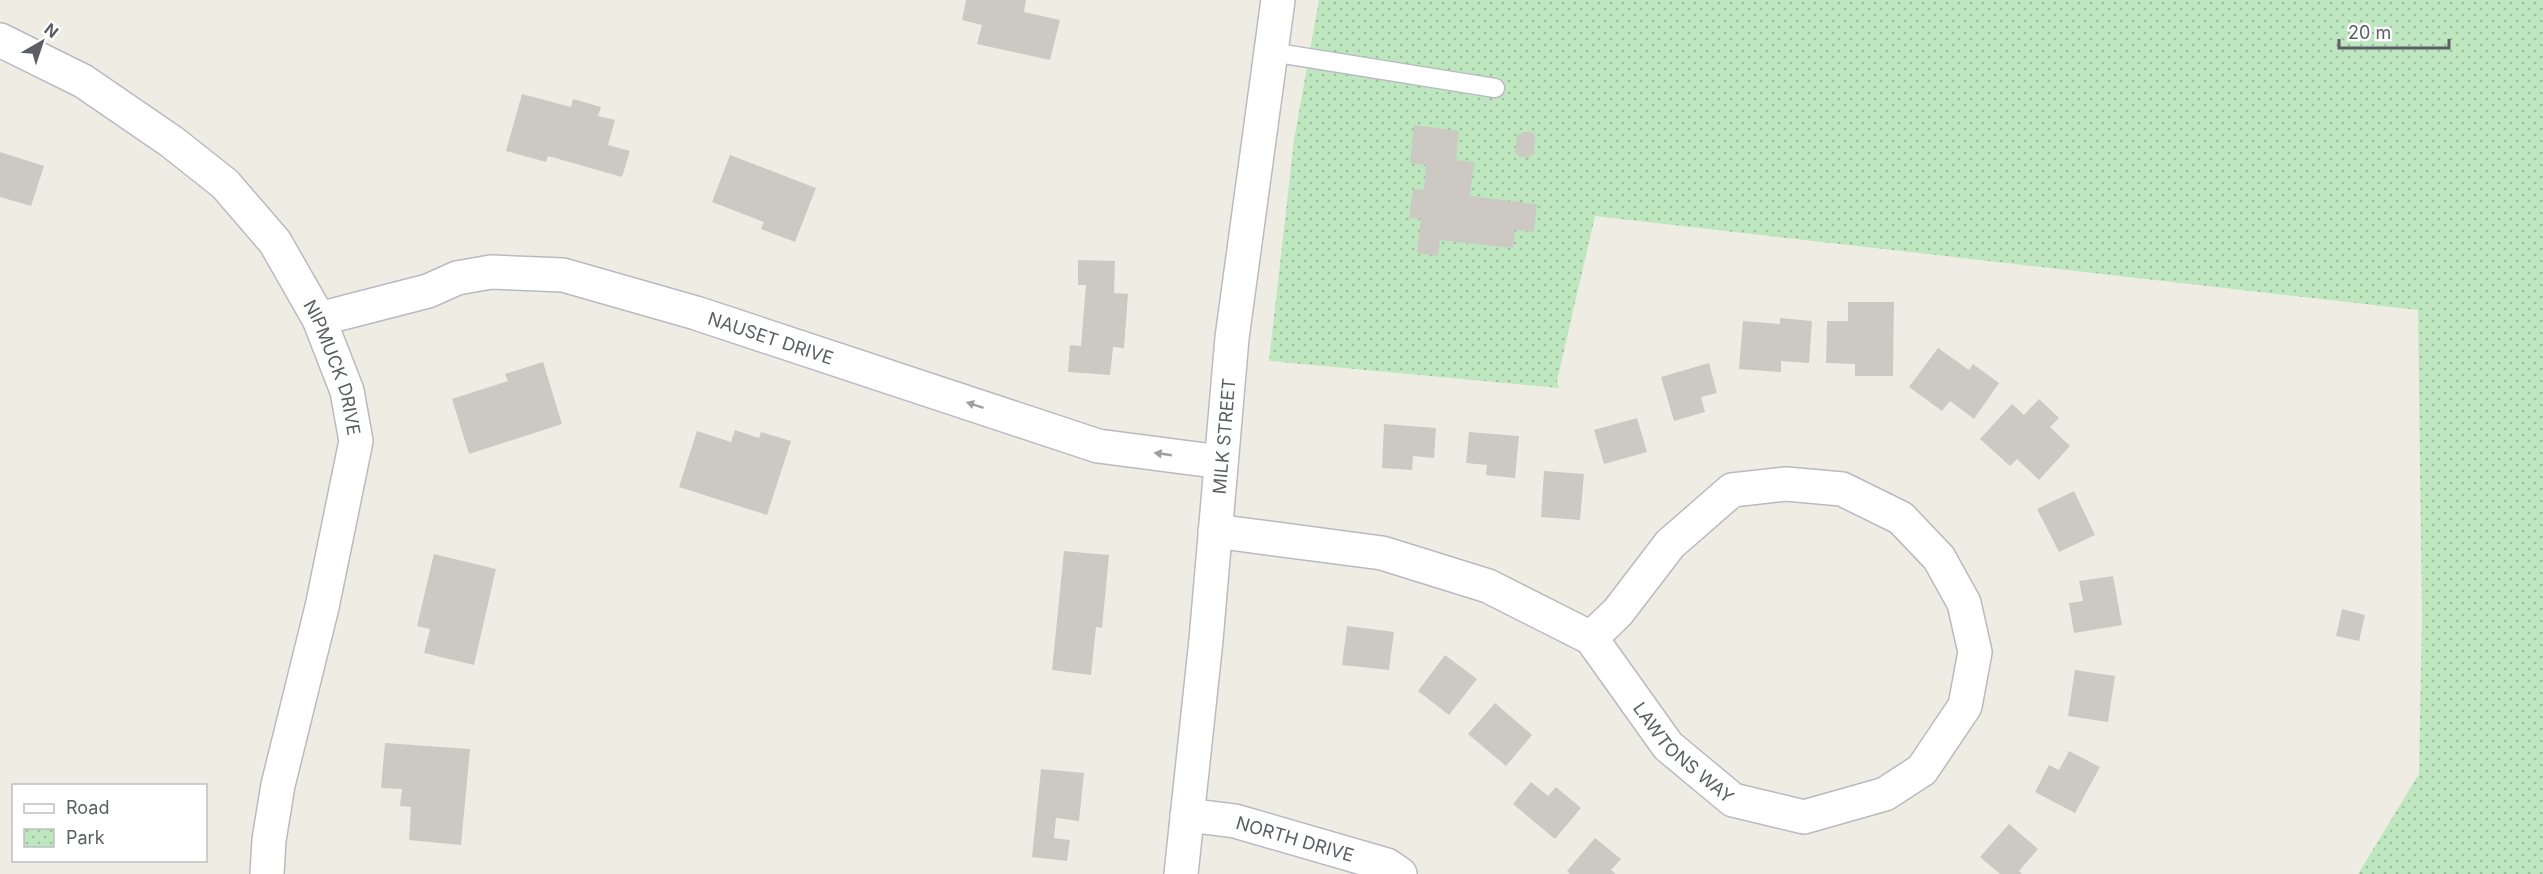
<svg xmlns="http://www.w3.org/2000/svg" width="2543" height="874" font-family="Inter,sans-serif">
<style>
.park{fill:url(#park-dots)}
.building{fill:#cbc9c2}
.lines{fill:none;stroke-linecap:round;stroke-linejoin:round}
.service-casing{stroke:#b8bac0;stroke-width:21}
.minor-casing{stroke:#b8bac0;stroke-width:36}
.secondary-casing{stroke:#b8bcc2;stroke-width:36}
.service{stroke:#fff;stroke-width:18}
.minor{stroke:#fff;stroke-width:33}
.secondary{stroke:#fff;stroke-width:33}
.oneway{fill:#9d9fa2}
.labels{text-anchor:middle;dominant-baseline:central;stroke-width:5;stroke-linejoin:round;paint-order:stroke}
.street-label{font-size:18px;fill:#5b5f64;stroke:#fff}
</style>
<defs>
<pattern id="park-dots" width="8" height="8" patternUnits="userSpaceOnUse" patternTransform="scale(1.5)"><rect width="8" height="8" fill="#bee7c0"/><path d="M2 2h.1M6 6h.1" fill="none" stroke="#9dbea0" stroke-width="1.8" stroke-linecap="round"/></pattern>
</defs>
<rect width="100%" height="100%" fill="#efede3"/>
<path class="park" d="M1319,0H2543V874H2358L2419,774L2422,617L2418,310L1595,216L1557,381L1559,388L1269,361L1294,140Z"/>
<path class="building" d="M966,0H1026L1024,12L1060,20L1050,60L977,44L982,25L962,20Z
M522,94L571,107L573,99L601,107L598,116L615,120L608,145L630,151L622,177L548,156L546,162L506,151Z
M1414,125L1459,131L1456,160L1474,162L1470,196L1537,204L1534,232L1515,230L1513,248L1440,240L1438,256L1417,253L1421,219L1409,218L1413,189L1424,190L1426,165L1410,163Z
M1523,132H1531L1535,136L1534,154L1527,158L1520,157L1515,152L1517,136Z
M0,152L44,166L31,206L0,197Z
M730,155L816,188L795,242L761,229L764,222L712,202Z
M1078,260L1115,261L1114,293L1128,294L1124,348L1113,347L1110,375L1068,372L1070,345L1081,346L1086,285H1078Z
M1848,302H1894L1893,376H1855V364L1826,363L1827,321H1848Z
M1780,318L1812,321L1809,363L1781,361V372L1739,369L1743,321L1780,324Z
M1938,348L1969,370L1973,364L1999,383L1974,419L1950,401L1942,411L1909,387Z
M543,362L562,424L469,454L452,399L508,381L505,374Z
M1709,363L1717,393L1701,397L1705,412L1674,421L1661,377Z
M2039,399L2059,418L2050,427L2070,446L2039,480L2017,459L2010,466L1980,439L2012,404L2024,415Z
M1637,418L1647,452L1604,464L1594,430Z
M1384,424L1436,428L1434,458L1413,456L1412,470L1382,468Z
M735,430L759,438L761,432L791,441L767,515L679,487L697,431L731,442Z
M1469,432L1519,436L1515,478L1486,475L1487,465L1466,463Z
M1544,471L1584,474L1580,520L1541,517Z
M2074,491L2095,535L2059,552L2037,509Z
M1064,551L1109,555L1102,628L1096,627L1091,675L1052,670Z
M434,554L496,569L474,665L424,653L430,629L417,626Z
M2113,576L2122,625L2074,633L2069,603L2083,601L2079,581Z
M2342,609L2365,615L2359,641L2336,636Z
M1347,626L1394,632L1389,670L1342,665Z
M1445,655L1477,679L1449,715L1418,691Z
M2075,670L2115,676L2108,722L2068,716Z
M1495,703L1532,735L1506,766L1468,734Z
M385,743L470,749L461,845L409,840L411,807L400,806L402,789L381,788Z
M2069,751L2100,767L2075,813L2035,792L2049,765L2059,770Z
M1041,769L1084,773L1079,821L1056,818L1054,838L1070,840L1067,861L1032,857Z
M1531,782L1548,796L1556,787L1581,808L1555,839L1513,804Z
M2009,824L2038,849L2019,871L2022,874H2000L1980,857Z
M1595,838L1621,859L1611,870L1616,874H1570L1567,871Z"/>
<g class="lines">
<g class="service-casing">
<path id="service" d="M1271,52L1495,88"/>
</g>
<g class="minor-casing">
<g id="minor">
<path id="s1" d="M0,40L83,81L172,142L225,184L275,242L319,319L347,391L356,441L322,607L278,785L269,840L267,874"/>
<path id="s2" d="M319,319L428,291L457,278L491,272L563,275L696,313L1098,446L1221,462"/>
<path id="s3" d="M1215,531L1382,553L1488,586L1591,638L1668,746L1733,800L1804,817L1885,794L1922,770L1965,706L1975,652L1964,603L1939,558L1901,518L1842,489L1786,484L1732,490L1670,544L1618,612L1591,638"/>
<path id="s4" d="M1187,815L1235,821L1387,865L1400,874"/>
</g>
</g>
<g class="secondary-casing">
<g id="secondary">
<path id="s5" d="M1181,874L1206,640L1232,338L1278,0"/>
</g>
</g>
<use href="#service" class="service"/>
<use href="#minor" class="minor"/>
<use href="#secondary" class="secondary"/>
</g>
<defs><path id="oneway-solid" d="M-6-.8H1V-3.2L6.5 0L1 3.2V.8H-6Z" transform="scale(1.5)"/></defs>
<g class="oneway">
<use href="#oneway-solid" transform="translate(975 405) rotate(-162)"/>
<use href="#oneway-solid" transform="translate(1163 454) rotate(-172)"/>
</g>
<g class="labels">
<g class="street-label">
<text stroke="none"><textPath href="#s2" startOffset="468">NAUSET DRIVE</textPath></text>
<text stroke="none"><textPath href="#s1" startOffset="484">NIPMUCK DRIVE</textPath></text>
<text stroke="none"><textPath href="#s5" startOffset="440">MILK STREET</textPath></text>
<text stroke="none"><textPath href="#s3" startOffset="543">LAWTONS WAY</textPath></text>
<text stroke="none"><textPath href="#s4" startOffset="111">NORTH DRIVE</textPath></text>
</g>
</g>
<rect x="12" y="784" width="195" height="78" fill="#ffffff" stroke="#bdbfc1" stroke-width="1.5"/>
<rect x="24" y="804" width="30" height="9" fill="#ffffff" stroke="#bdbfc1" stroke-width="1.5"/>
<text x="66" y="814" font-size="18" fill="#5b5f64">Road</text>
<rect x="24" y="829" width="30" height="18" fill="url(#park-dots)" stroke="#bdbfc1" stroke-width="1.5"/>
<text x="66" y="844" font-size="18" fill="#5b5f64">Park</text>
<g transform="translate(42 42) rotate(39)" stroke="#ffffff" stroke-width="4.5" paint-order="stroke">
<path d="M0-4.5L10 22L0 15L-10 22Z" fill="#5b5f64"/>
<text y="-9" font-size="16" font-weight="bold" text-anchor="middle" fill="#5b5f64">N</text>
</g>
<path d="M2339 39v9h110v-9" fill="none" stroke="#5b5f64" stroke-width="3"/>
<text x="2348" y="39" font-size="18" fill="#5b5f64" stroke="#ffffff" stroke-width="4.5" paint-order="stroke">20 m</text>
</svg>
